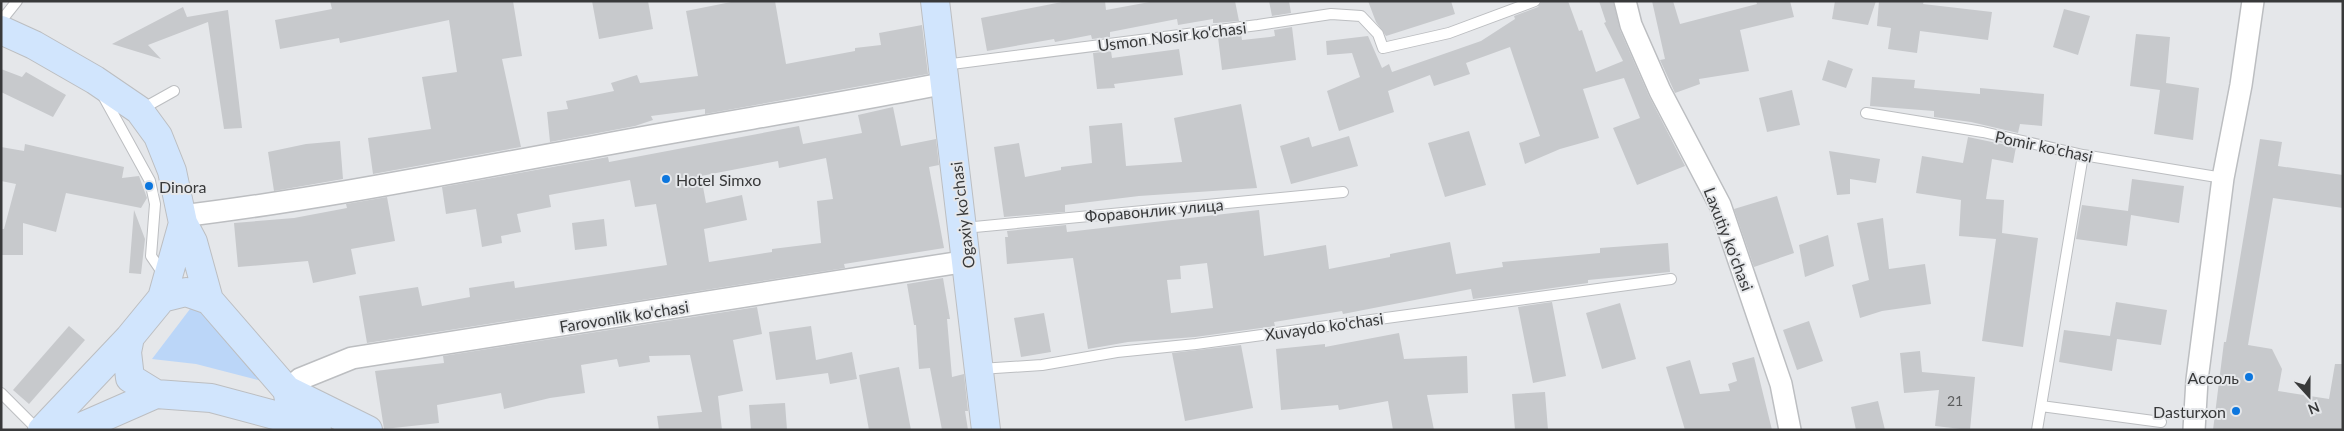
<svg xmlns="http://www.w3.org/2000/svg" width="2344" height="431" font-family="Lato,sans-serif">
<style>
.green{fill:#bbd6f8}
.building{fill:#c7c9cc;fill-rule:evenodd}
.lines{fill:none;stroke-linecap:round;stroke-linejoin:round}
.lane-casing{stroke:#bcbec1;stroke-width:12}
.street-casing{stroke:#bcbec1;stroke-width:24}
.secondary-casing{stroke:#bcbec1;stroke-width:30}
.lane{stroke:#fff;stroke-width:10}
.street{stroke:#fff;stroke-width:21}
.secondary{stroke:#d1e5fd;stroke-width:28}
.poi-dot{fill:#0c76de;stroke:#e5e7ea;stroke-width:2}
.labels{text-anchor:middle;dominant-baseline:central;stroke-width:4;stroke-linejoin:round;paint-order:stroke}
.number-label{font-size:14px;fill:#5c5d5e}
.street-label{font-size:16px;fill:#38393a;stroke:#e5e7ea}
.poi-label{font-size:16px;fill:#38393a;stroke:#e5e7ea;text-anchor:start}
</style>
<rect width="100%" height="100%" fill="#e5e7ea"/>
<path class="green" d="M199,308L266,382L196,364L152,359L190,309Z"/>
<path class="building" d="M330,1H513L522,56L502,59L521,147L373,174L368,138L431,129L422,77L457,72L449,20L340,43L339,38L280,49L275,20L332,9Z
M592,1H648L653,29L599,39Z
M736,1H775L786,64L855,51V48L881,45L879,33L922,25L928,74L705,114V109L651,116L653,120L635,126L550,142L547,112L568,109L566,101L614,91L611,83L637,75L640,83L698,76L686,11Z
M1067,1H1105L1106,10L1155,1H1235L1239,21L1216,23H1213V19L1178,25L1177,19L1110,32V37L1092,39L1091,35L1055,42L1054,39L987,51L981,18Z
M1269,1H1289L1291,13L1272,16Z
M1368,1H1451L1455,14L1386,36L1376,22Z
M1542,1H1568L1579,31L1582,30L1596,72L1623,61L1604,23L1606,22L1599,1H1613L1620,30L1649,96L1685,166L1637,185L1613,128L1640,118L1624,78L1583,89L1599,138L1560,149L1525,164L1519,143L1540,136L1510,47L1466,63L1470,74L1434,86L1430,75L1388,91L1394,112L1339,131L1327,91L1360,77L1352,53L1327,55L1326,41L1368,36L1382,68L1389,64L1392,72L1481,41L1515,19L1514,16L1538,7Z
M1652,1H1673L1680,24L1757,4L1756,1H1790L1794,17L1740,30L1749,71L1699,79L1700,84L1675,93L1660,60L1665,59Z
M1835,1H1876L1868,25L1832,19Z
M1879,1H1924L1923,4L1992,12L1988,40L1920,31L1917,53L1888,49L1891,28L1877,26Z
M183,7L187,17L228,10L242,128L224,129L208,22L148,45L161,59L112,44Z
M2064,9L2090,16L2078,55L2053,47Z
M1292,27L1296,60L1222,70L1218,37L1241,34L1242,40L1270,37L1275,36L1274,30Z
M2136,34L2170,37L2166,83L2199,88L2193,140L2154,134L2160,90L2130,86Z
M1179,49L1183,75L1114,84L1115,88L1097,89L1093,53L1111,51L1112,58Z
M1828,60L1853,69L1846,88L1822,80Z
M1,69L22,77L26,72L66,95L53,117L1,92Z
M1872,77L1915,80L1914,88L1980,94V88L2044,94L2042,126L2020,124L2018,133L1971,122L1934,117V111L1870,106Z
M1792,90L1800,125L1767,132L1759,98Z
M1241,104L1257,188L1139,196L1065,205V212L1004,217L994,147L1019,143L1025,177L1061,170V167L1092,163L1089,126L1122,123L1126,166L1182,162L1174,118Z
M893,107L901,146L936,139L939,165L929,167L944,248L844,264L845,268L367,343L359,296L418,287L422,306L470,297L469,288L514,281L515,288L667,265L656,204L635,207L630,180L549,195L551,207L517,214L521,232L501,236L502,243L482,247L476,209L446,214L442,187L608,157L609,162L799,126L803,144L862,133L858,115ZM826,158L833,199L817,201L821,243L772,249V252L709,262L704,229L747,220L742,195L706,203L701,176L778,161L779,168Z
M1469,131L1486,185L1445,197L1428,143Z
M1349,136L1358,166L1291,184L1280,146L1309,137L1312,147Z
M1968,137L2016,147L2013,163L1992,159L1986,199L2004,200L2002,233L2038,238L2023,347L1982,341L1996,239L1959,236L1961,200L1916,193L1922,156L1963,163Z
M2260,139L2282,142L2278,166L2343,175V208L2273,198L2248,345L2272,349L2282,369L2278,391L2329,399L2335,364H2343V430H2213L2224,342H2226Z
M340,141L343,179L274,191L268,152L306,144Z
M25,144L124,167L122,178L139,176L147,198L141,208L66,193L56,232L23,223V255H1V229H4L16,184L1,181V147L24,151Z
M1829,151L1880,159L1876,183L1850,179V194L1837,195Z
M2132,179L2184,186L2179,223L2131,215L2127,246L2076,239L2082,205L2128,211Z
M1777,196L1794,253L1754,267L1734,209Z
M387,197L395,241L351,249L356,274L313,283L308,261L238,267L234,223L294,218L347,208L346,204Z
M134,210L145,239L141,274L129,273Z
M1259,210L1264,256L1326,245L1329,269L1390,257V254L1450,242L1456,274L1503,267L1502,262L1600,253V248L1668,243L1670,272L1588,280V283L1473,299L1471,289L1343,314L1342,311L1274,322L1275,326L1195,337L1128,342L1088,349L1073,258L1007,264L1005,237H1008L1007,231L1066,225L1067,232ZM1207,263L1213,308L1171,313L1167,280L1181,279L1180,266Z
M1883,218L1889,269L1925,264L1931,304L1882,311L1860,318L1852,285L1869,280L1857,223Z
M604,219L607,246L575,250L572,223Z
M1828,235L1834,266L1805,277L1799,245Z
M943,278L950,319H947L952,377L964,374L968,411H965L968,430H942L930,368L919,369L916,325H914L907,284Z
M1552,302L1566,376L1533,383L1518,307Z
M2116,302L2167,310L2161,345L2117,339L2112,371L2059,362L2064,330L2110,336Z
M1620,303L1636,359L1602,369L1586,313Z
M757,307L762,334L733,340L743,391L718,396L722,430H659L657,416L702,412L690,355L649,356L650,362L619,367L617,359L581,365L585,393L550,398L504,409L501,393L437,405L439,423L384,429L375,371L444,363L443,356Z
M1044,313L1051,352L1021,357L1014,318Z
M1809,321L1823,361L1797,370L1783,330Z
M69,326L85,340L29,404L13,390Z
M811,326L816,360L852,352L857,379L830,384L828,373L776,380L769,332Z
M1399,333L1404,359L1467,356L1468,393L1427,395L1434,430H1393L1388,401L1339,410L1338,405L1281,410L1276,349L1325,344V347Z
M1241,345L1253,408L1185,421L1172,353Z
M1920,351L1922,372L1975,377L1970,430L1935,426L1939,390L1904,393L1900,353Z
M1754,357L1772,430H1685L1666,367L1690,360L1700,394L1730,391L1728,384L1737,381L1732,363Z
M899,367L911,430H869L859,375Z
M1545,392L1548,430H1515L1512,394Z
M1878,401L1885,430H1856L1851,407Z
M785,403L787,430H751L749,405Z"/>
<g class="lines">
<g class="lane-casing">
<path id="lane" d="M1,21L17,1
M944,65L1258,25L1331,14L1361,16L1378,34L1383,48L1449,33L1535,1
M101,92L150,181L155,204L151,256L164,275
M140,110L174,91
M1866,113L1983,132L2083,155L2223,178
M964,228L1343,192
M980,369L1042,365L1117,352L1196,344L1671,279
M1,393L38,430
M2041,406L2161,422
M2037,430L2083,155"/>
</g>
<g class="street-casing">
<path id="street" d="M1625,1L1631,25L1660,91L1720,205L1781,384L1790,430
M182,216C321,199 459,171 597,146C713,124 830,106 946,83
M287,390L300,379L352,358L968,261
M2194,430L2197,380L2223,178L2241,85L2253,1"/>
</g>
<g class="secondary-casing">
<path id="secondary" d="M935,1L986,430
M1,30L34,45L95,80L139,110L158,136L172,171L183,223L193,242L209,300
M162,298L183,223
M287,390L368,430
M282,417L317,430
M42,430L130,337
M74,430L156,394L211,398L282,417L291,408L287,390L209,300L186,292L162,298L130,337L127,352L130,378L156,394"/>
</g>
<use href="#lane" class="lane"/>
<use href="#street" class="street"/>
<use href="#secondary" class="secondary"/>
</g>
<g class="poi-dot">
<circle cx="666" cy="179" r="5"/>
<circle cx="149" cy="186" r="5"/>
<circle cx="2249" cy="377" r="5"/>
<circle cx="2236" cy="411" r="5"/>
</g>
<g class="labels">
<g class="number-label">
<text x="1955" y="400">21</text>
</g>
<g class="street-label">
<text transform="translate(1172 36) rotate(-7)">Usmon Nosir ko'chasi</text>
<text transform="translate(2044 146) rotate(12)">Pomir ko'chasi</text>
<text transform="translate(1154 210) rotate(-5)">Форавонлик улица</text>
<text transform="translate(962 215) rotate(-97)">Ogaxiy ko'chasi</text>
<text transform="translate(1729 239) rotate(69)">Laxutiy ko'chasi</text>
<text transform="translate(624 316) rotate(-9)">Farovonlik ko'chasi</text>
<text transform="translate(1324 326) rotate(-8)">Xuvaydo ko'chasi</text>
</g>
<g class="poi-label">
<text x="676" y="179">Hotel Simxo</text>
<text x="159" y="186">Dinora</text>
<text x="2239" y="377" text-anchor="end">Ассоль</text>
<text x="2226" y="411" text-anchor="end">Dasturxon</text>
</g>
</g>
<rect width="2344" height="431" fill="none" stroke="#38393a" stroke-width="5"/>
<g transform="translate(2309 396) rotate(159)" stroke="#e5e7ea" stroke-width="4" paint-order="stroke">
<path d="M0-4L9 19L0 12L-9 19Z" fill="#38393a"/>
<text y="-8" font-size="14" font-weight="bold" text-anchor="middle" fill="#38393a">N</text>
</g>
</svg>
